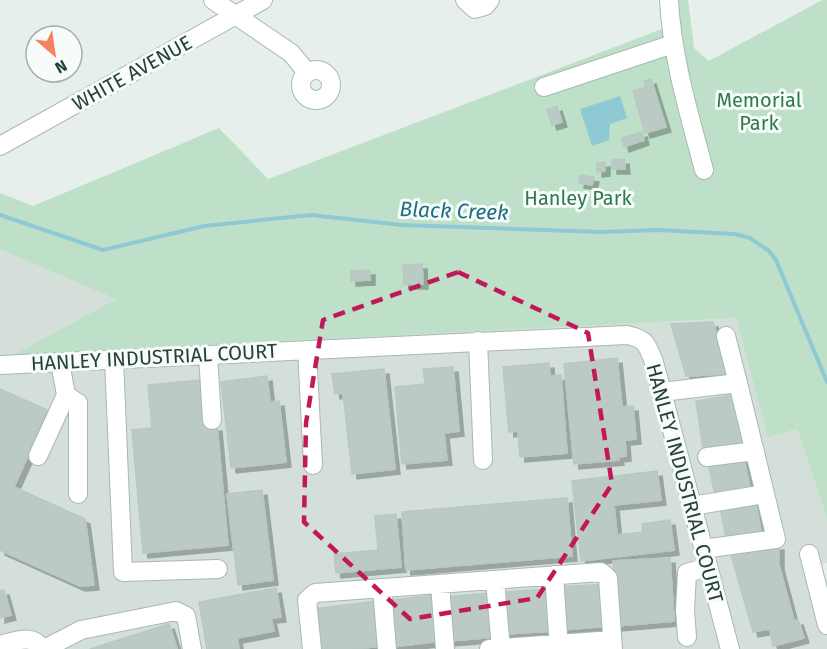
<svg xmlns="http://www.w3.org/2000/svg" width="827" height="649" font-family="'Fira Sans',sans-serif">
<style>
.built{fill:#d4dfda}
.green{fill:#bfe0c8}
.water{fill:#8ec9d4}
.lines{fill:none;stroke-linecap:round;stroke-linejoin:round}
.stream{stroke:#8ec9d4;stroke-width:4}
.building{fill:#bbcac4;stroke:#b8c9c2;stroke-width:1.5;filter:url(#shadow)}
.minor-casing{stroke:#a8b8b2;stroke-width:20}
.minor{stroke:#fff;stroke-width:18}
.marked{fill:none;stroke:#c2185b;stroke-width:4.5;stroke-dasharray:12 8;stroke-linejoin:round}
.labels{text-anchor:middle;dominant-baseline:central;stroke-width:6;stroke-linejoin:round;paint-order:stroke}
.street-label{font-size:20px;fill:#24423a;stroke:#f7fbf9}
.park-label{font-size:20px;fill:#2d7a4b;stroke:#f7fbf9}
.water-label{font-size:21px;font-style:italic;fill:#1c6f80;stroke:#f7fbf9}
</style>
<defs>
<filter id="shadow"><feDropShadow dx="5" dy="5" stdDeviation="0" flood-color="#0004"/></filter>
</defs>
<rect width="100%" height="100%" fill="#e6efeb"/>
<path class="built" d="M0,243L116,299L15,354L736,318L768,438L797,429L827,519V563L814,567L827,609V649H0Z"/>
<path class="green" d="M677,0H688L694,48L709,61L822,0H827V519L797,429L768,438L736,318L13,355L116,299L0,249V193L33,206L219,128L268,179L670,26L687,72Z"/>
<path class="water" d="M620,96L627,118L610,124L609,140L592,146L580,109Z"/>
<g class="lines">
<path class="stream" d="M0,215L103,250L204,226L311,215L402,225L601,232L658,230L735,234L750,238L769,251L776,260L827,382"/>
</g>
<path class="building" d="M651,79L666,127L645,133L633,91L646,87L644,81Z
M557,106L562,122L552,125L547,110Z
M642,132L644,140L624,147L622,138Z
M624,159L625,169H612V160Z
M605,162V171L597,172V163Z
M580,175L594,177L592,185L579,183Z
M422,264L423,284H404L403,265Z
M370,270V280L351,281V271Z
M713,322L728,374L686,376L671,324Z
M617,358L622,407L633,406L636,439L625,440L626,456L618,457L619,460L574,464L564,364Z
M549,363L550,376L561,375L567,453L520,457L518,431L509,432L503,367Z
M453,367L459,431L444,433L447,460L402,464L395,387L425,384L423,369Z
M384,369L395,469L352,474L343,393L335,394L332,374Z
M267,376L270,402L279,401L286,462L231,468L221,382Z
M200,380L204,427L217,426L228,545L143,553L132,430L152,428L148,385Z
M0,389L47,410L37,432L39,441L34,442L14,487L85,519L94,585L80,586L0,550Z
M737,394L746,448L704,455L696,401Z
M743,455L751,492L716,499L708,462Z
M657,471L661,500L614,505L617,535L643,532L642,524L670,520L674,550L581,561L572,481Z
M262,490L273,580L238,585L227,494Z
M567,498L572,556L406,570L402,512Z
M755,499L762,536L727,543L720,507Z
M396,514L401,567L336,573L334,554L378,550L375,516Z
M779,545V565L794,621L798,620L804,638L773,646L770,629L753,632L729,548Z
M670,558L674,621L616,626L613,561Z
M605,584L608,626L562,630L559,587Z
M276,588L281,617L271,618L274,631L237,638L239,649H207L199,602Z
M550,589L554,631L505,634L503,592Z
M4,590L11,615L0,618V591Z
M492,593L496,637L449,641L446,597Z
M433,595L439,641L393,647L387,601Z
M376,601L381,646L355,649H318L313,609Z
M169,624L177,649H90Z"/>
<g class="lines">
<g class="minor-casing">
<path id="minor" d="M213,0L291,53L306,71
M465,0L475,9L485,6L490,0
M669,0C672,58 689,113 704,170
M301 85a15 15 0 1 1 30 0a15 15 0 1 1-30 0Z
M544,87L673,44
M0,146L263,0
M478,341L483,460
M307,350L313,465
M208,355L212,420
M114,359L123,572L218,569
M60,362L66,395L78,403V494
M0,365L627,335C647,339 647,345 654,362L730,649
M662,392L738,383L726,336
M38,456L66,395
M707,457L755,451
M692,506L765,494
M703,549L776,539L738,383
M809,554L827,625
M554,575L559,649
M495,580L501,649
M440,584L445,649
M382,588L387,649
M687,637L685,610L687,573L708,567
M0,645C16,641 32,633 43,649
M53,649L52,645L81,630L176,611L186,616L192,649
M312,649L307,600L315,593L601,572L608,578L613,649
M489,649L612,640"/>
</g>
<use href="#minor" class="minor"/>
</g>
<path class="marked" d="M458,272L588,333L612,484L537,598L410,619L304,522L306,423L323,320Z"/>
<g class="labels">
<g class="street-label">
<text transform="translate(132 73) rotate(-29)">WHITE AVENUE</text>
<text transform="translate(154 357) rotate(-3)">HANLEY INDUSTRIAL COURT</text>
<text transform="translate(685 483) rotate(75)">HANLEY INDUSTRIAL COURT</text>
</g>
<g class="park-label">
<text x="759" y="100">Memorial<tspan x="759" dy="23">Park</tspan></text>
<text x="578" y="198">Hanley Park</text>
</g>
<g class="water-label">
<text transform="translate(454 211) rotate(2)">Black Creek</text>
</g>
</g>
<g transform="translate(54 54) rotate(151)"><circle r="28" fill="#f7fbf9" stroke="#a3b1ad" stroke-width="1.5"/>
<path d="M0-4.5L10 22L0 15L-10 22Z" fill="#f4845f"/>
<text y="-9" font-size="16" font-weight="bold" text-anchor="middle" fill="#24423a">N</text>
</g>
</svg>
